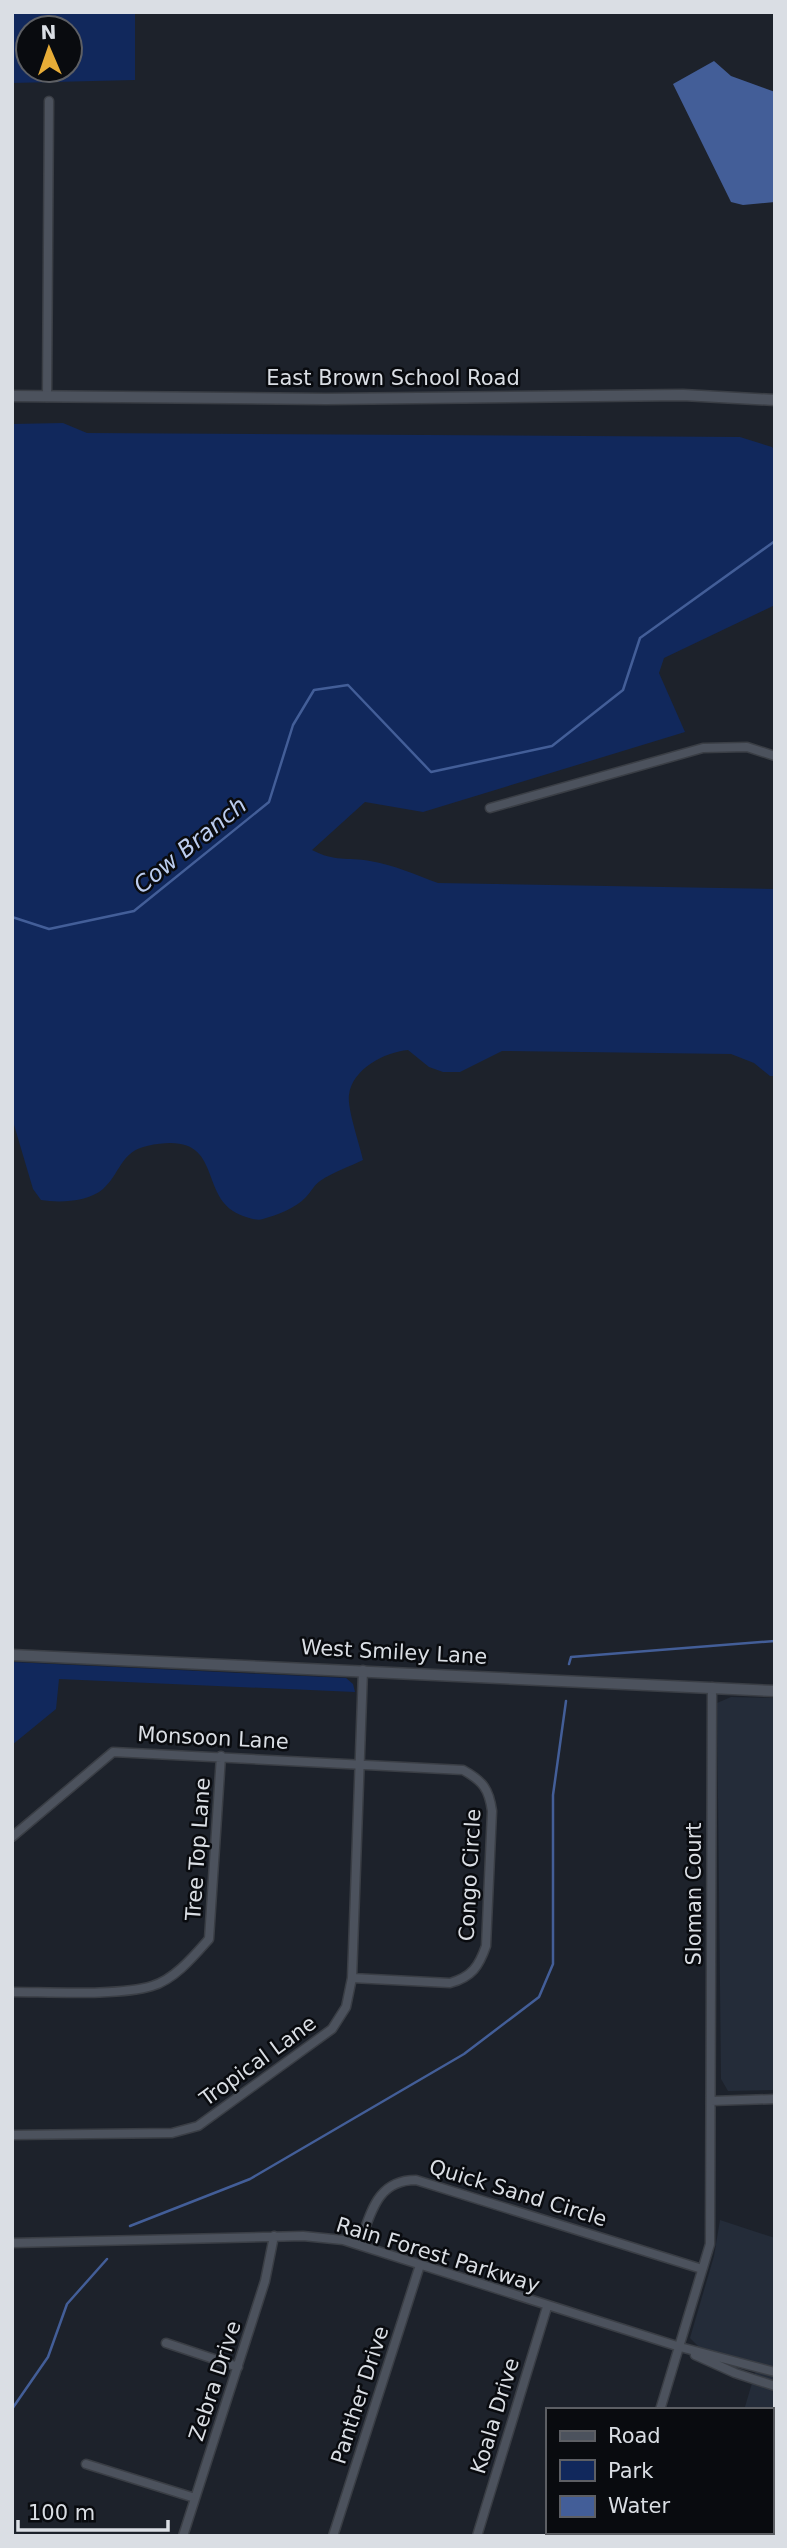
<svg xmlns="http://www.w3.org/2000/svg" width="787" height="2548" font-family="'DejaVu Sans',sans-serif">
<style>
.built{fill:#242c39}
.green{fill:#11285c;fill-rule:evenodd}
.water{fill:#435e98}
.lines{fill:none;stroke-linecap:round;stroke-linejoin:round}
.stream{stroke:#435e98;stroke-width:2.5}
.minor-casing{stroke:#3a3e45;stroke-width:11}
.tertiary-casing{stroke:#3a3e45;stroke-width:13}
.minor{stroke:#4c525d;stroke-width:8}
.tertiary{stroke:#4c525d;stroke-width:10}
.labels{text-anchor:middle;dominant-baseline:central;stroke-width:5;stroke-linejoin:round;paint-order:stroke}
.street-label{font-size:21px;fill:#dadee4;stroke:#090b0f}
.water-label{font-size:23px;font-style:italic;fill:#bccdef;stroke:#090b0f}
</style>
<rect width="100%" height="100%" fill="#1d222b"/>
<path class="built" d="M731,1697L775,1698V2090L728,2091L721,2079L717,1703Z
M720,2220L775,2238V2536H702L703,2532H771V2410H744L758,2363L699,2347L690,2338L714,2256Z"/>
<path class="green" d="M12,12H135V80L12,83ZM28,28H70V70H28Z
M63,423L87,433L740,437L772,447L775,451V605L664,658L659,673L685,732L423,812L365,802L312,850C335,862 347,857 370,861C394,865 416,875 438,883L775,889V1076H770L754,1063L731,1054L502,1051L460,1072H443L429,1067L408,1050C385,1052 352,1069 349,1095C347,1109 360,1145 363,1160C349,1167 333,1172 320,1181C314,1185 311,1192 306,1197C296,1208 277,1215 263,1219C257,1221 249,1218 243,1216C194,1199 229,1128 147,1146C121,1151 120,1174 103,1189C88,1202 59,1203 41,1200L33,1189L12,1118V424Z
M12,1662L346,1678L353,1684L355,1692L59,1679L56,1709L12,1745Z"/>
<path class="water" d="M714,61L731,76L775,92V202L743,205L731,202L673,84Z"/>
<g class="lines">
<path class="stream" d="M12,917L49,929L134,911L269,802L293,725L314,690L348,685L431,772L552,746L623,690L640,638L775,541
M569,1664L571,1657L775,1641
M130,2226L250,2179L464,2054L539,1997L553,1964V1795L566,1701
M12,2409L48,2357L67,2304L107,2259"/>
<g class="minor-casing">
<path id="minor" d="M47,397L49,101
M490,808L703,748L747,747L775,756
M12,1837L113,1752L463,1770C483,1781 489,1789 492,1811L486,1946C479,1966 472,1977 450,1983L352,1978
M12,1992C49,1992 120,1996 152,1986C174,1980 194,1956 209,1939L221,1756
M711,2101L775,2099
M12,2135L172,2133L198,2126L332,2029L346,2007L352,1978L363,1670
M12,2243L303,2236L343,2240L680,2347L775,2372
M359,2245C371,2214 376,2180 416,2180L702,2269
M166,2343L238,2367
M695,2355L735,2373L775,2386
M660,2410L710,2244L712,1687
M86,2464L195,2498
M183,2536L265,2281L274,2236
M333,2536L420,2265
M477,2536L547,2307
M620,2536L621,2532"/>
</g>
<g class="tertiary-casing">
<path id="tertiary" d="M12,396L326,399L683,395L775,400
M12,1655L775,1691"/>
</g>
<use href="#minor" class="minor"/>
<use href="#tertiary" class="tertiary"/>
</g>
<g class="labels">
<g class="street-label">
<text x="393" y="378">East Brown School Road</text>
<text transform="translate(394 1652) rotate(3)">West Smiley Lane</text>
<text transform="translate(213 1738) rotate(3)">Monsoon Lane</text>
<text transform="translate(198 1849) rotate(-86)">Tree Top Lane</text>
<text transform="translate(470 1875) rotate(-87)">Congo Circle</text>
<text transform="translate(694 1894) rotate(-90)">Sloman Court</text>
<text transform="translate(258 2061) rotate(-36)">Tropical Lane</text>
<text transform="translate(518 2193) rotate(17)">Quick Sand Circle</text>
<text transform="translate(438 2255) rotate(17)">Rain Forest Parkway</text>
<text transform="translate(215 2381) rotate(-72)">Zebra Drive</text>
<text transform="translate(360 2395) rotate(-72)">Panther Drive</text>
<text transform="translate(495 2416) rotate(-73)">Koala Drive</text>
</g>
<g class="water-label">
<text transform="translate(190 845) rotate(-39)">Cow Branch</text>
</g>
</g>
<rect width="787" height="2548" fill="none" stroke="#dadee4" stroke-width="28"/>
<rect x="546" y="2408" width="228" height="126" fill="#090b0f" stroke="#5d5f64" stroke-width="2"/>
<rect x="560" y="2431" width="35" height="10" fill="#4c525d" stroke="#5d5f64" stroke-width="2"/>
<text x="608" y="2443" font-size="21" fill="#dadee4">Road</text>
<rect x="560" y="2460" width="35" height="21" fill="#11285c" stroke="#5d5f64" stroke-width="2"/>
<text x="608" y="2478" font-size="21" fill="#dadee4">Park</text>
<rect x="560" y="2496" width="35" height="21" fill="#435e98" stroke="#5d5f64" stroke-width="2"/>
<text x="608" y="2513" font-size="21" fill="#dadee4">Water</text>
<g transform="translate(49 49) rotate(358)"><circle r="33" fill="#090b0f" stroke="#5d5f64" stroke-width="2"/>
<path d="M0-5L12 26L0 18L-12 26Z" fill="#e7ac37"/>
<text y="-10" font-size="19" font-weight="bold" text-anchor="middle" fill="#dadee4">N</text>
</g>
<path d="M18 2520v10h150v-10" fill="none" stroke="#dadee4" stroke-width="3.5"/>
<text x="28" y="2520" font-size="21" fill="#dadee4" stroke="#090b0f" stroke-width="5" paint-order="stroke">100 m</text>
</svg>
